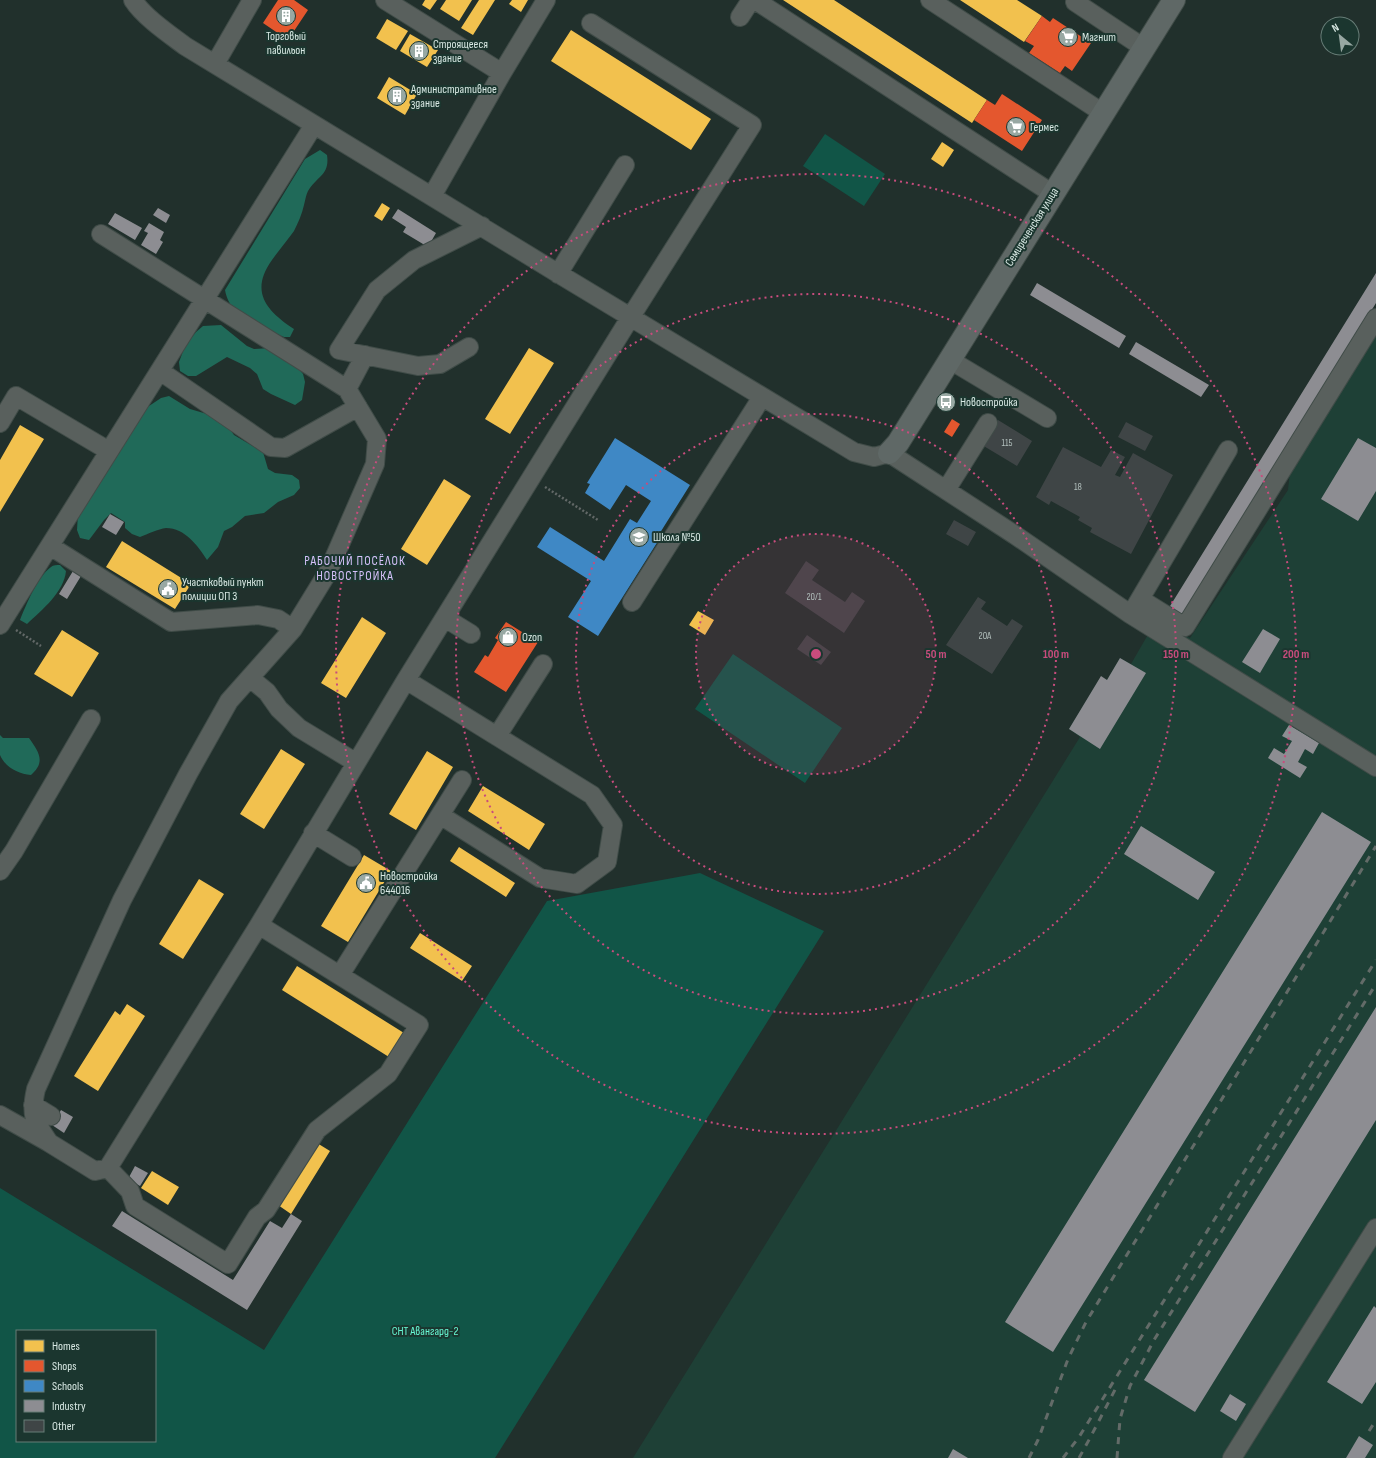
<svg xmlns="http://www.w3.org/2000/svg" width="1376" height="1458" font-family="'Sofia Sans Condensed',sans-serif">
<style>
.built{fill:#1e4036}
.green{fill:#115547;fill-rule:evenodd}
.forest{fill:#206a59}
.homes{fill:#f2c14e}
.shops{fill:#e4572e}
.schools{fill:#3f88c5}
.industry{fill:#8d8d92}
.building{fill:#3f4546}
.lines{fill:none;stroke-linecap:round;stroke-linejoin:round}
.minor-casing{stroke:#404c48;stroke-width:20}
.major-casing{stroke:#404c48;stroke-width:24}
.path{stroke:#626867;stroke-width:2.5;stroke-dasharray:2 2;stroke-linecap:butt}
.minor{stroke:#59605d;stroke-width:18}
.major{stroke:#5f6866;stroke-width:22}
.rail{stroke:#636b68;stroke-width:3;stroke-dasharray:7 7;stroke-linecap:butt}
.ring{fill:none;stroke:#c84c7d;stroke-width:2;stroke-dasharray:2 4}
.labels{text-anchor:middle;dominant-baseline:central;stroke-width:4;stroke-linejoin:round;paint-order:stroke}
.number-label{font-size:10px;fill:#b2bfbc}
.poi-label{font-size:12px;fill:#d8e8e3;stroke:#1b362f;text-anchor:start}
.street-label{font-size:12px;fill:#d8e8e3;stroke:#1b362f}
.park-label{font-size:12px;fill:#67f8d4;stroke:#1b362f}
.neighbourhood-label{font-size:13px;letter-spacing:1px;fill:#d7c2fb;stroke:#1b362f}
.centre{fill:#c84c7d;stroke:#1b362f;stroke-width:2}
.ring-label{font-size:12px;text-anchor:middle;font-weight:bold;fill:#c84c7d;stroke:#1b362f;stroke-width:4;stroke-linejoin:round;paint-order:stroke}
</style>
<rect width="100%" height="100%" fill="#21302c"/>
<path class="built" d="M1376,336V1458H633L1080,737L1069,729L1101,677L1107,680L1120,658L1131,664L1157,619L1190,638L1288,490L1290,472Z"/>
<path class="green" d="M825,134L885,174L864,206L803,166Z
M733,654L842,728L805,783L695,709Z
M700,873L824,931L495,1458H0V1188L264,1350L547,901ZM17,1331H155V1441H17Z"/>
<path class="forest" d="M320,150L327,155C330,175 317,176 308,191C306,195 305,201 304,205C302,214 298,223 294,231C287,241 279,250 272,260C249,292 267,311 294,329L290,337H284C261,326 230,319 225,290L305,159Z
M221,325L247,346L254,349L271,348L283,359L298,368L303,374L305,382L302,400L295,405L271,394L263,389L257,374L250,368L227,357L196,376H188L180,371L179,362L185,346L196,332L203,326Z
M169,396L190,409L207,414L229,428L234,435L263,452L268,469L275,473L292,475L299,480L300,488L294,495L278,502L264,513L245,516L232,527L224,531L218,547L207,560C198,546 185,528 166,528C158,529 148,534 140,537L132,534L125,528V522L111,513L104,520L89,540L80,538L77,530L78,513L146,408L161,398Z
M60,565L66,571C64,592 42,610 27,624L20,620C26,605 38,576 51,567C53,565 57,565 60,565Z
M0,735L3,738H29C39,752 46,762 31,775C18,774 5,767 0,755C0,749 0,741 0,735Z"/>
<path class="homes" d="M425,0H437L430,10L422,5Z
M446,0H472L459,21L440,9Z
M479,0H495L473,35L461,28Z
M512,0H528L521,12L509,4Z
M783,0H834L987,100L972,123Z
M960,0H1017L1042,16L1024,42Z
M387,19L408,31L396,50L376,38Z
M571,30L711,119L691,150L551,61Z
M410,34L438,50L427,67L400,51Z
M389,77L417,94L405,115L377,98Z
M942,142L954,150L943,167L931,159Z
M382,203L390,208L382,221L374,216Z
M529,348L554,363L510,434L485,419Z
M20,425L44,439L0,512V460Z
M444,479L471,496L427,565L401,549Z
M122,541L191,584L175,609L106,567Z
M698,611L714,620L705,635L689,625Z
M362,617L386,633L346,698L321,683Z
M62,630L99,653L72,697L34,674Z
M281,749L305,764L264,829L240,814Z
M427,751L453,767L416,830L389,814Z
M483,786L545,824L529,850L468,811Z
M459,847L515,883L506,897L450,861Z
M364,855L391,871L348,942L321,926Z
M199,879L224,894L183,959L159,944Z
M420,933L472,966L462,981L410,948Z
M297,966L404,1033L389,1057L282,990Z
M127,1004L145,1016L98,1091L74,1076L115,1011L120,1015Z
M317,1143L330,1151L291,1214L278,1205Z
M152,1171L179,1187L168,1205L141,1188Z"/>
<path class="shops" d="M278,0H294L308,10L288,40L263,23Z
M1042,16L1050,22L1053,18L1091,43L1072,71L1065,66L1060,73L1029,53L1034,46L1025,41Z
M1002,94L1042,120L1022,151L974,120L987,100L995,105Z
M952,419L960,424L952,437L944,432Z
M506,622L538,642L506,692L474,672L485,655L488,657L498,640L495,638Z"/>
<path class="schools" d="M615,438L690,485L658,536L660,538L598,636L568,617L591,581L537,547L550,527L604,561L630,519L637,523L651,501L626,485L610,510L585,493L590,484L587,483Z"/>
<path class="industry" d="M158,208L170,215L166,223L153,215Z
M398,209L436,233L428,247L403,232L406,227L392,218Z
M115,213L142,228L135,240L108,224Z
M149,223L164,232L160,240L163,242L156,254L141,245L148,233L144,231Z
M1376,273V303L1181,619L1167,611Z
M1037,283L1126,336L1119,348L1030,295Z
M1136,342L1209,385L1201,397L1129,354Z
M1358,438L1376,448V491L1358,521L1321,499Z
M110,514L124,522L116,535L102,527Z
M73,571L81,576L67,599L59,594Z
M1263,629L1280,639L1260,673L1242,662Z
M1120,658L1146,673L1100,749L1069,729L1101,676L1107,680Z
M1289,725L1319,743L1313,754L1305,749L1298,762L1307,767L1300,778L1268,758L1274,748L1284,754L1292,741L1282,736Z
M1322,812L1371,842L1053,1352L1005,1322Z
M1141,826L1215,872L1198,900L1124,854Z
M1376,1007V1120L1195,1412L1144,1380Z
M61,1110L73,1117L64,1133L52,1125Z
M135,1166L148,1173L140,1186L128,1179Z
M122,1211L233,1280L270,1221L282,1228L291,1214L302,1221L247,1310L112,1226Z
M1374,1306L1376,1308V1382L1362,1404L1327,1382Z
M1230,1394L1246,1404L1236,1421L1220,1411Z
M1359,1436L1373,1445L1365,1458H1346Z
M953,1449L968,1458H948Z"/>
<path class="building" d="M998,420L1032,441L1017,466L982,445Z
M1126,422L1153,436L1145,451L1118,437Z
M1063,447L1101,467L1111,450L1125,457L1115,475L1120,477L1133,453L1173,475L1131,554L1090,532L1092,528L1078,520L1080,517L1051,501L1049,505L1036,497Z
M954,520L976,532L968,546L946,534Z
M806,561L819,570L812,580L845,602L852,592L865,601L844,633L785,593Z
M978,597L986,602L981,609L1007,626L1012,619L1023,626L992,674L946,645Z
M807,635L831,652L821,665L797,649Z"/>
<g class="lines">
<g class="minor-casing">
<path id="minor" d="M133,0C144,17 169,34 185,46C408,182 630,318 854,452L874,457L889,453L1015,535L1130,614L1376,767
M385,0L502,73
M755,0L1053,194
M930,0L1103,113
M1075,2L1144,48
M740,17L751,0
M215,64L252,0
M432,196L502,73L546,0
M558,274L625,165
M469,347L440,364L418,366L339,350L377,290L414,260L482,226
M950,360L1047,418
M160,371L271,447L285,448L358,407
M347,389L365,355
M0,423L16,396L109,451
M946,490L988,423
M50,546L171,622L258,615L278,619L293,629
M1140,599L1185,627L1376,318
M632,602L762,397
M1134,609L1228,450
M445,618L471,634
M0,625L314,125
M250,678L267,692L279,709L299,728L355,762
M406,680L592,795L613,825L607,862L577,884L540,878L440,815
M497,736L543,664
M313,833L352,857
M0,871L14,851L91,719
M340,975L462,780
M33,1105L51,1116
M0,1115L48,1142L95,1171L108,1168L259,925L406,680L630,318L752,125L591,23
M48,1141C34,1120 30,1115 36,1089L122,900L188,774L229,701L293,629L328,572L375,464L377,439L347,389L101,234
M108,1168L130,1191L135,1206L228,1264L257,1217L266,1210L317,1130L388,1074L419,1025L259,925
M1232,1458L1376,1228"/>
</g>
<g class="major-casing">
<path id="major" d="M889,453L898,443L1174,0"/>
</g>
<path class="path" d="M545,487L598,520
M16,630L41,646"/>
<use href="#minor" class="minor"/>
<use href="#major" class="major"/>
<path class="rail" d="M1369,1431L1376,1420
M1029,1458L1038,1440L1068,1359L1086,1322L1376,846
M1063,1458L1079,1437L1376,960
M1079,1458L1090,1438L1118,1384
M1117,1458L1120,1419L1130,1386L1154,1340L1376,984"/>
</g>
<circle cx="816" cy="654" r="120" fill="#c84c7d" fill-opacity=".12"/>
<g class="ring">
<circle cx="816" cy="654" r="120"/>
<circle cx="816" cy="654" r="240"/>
<circle cx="816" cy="654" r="360"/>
<circle cx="816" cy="654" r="480"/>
</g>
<defs>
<g id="building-disc" transform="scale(1)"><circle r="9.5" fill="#98a8a3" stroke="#1b362f"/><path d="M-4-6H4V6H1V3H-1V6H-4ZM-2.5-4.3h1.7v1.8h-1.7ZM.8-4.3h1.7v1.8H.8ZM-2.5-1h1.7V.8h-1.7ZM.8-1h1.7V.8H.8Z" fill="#fff"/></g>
<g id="supermarket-disc" transform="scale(1)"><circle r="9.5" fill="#98a8a3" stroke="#1b362f"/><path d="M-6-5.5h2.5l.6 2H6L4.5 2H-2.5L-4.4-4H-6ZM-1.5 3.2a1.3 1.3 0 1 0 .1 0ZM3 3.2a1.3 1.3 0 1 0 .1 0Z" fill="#fff"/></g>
<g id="bus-disc" transform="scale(1)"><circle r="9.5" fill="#98a8a3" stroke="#1b362f"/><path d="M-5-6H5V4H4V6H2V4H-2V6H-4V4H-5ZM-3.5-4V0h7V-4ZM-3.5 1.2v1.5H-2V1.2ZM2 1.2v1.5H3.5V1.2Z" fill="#fff"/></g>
<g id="school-disc" transform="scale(1)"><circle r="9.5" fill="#98a8a3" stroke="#1b362f"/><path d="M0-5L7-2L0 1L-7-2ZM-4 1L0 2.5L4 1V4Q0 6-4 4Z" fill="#fff"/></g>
<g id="civic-disc" transform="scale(1)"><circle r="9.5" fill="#98a8a3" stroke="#1b362f"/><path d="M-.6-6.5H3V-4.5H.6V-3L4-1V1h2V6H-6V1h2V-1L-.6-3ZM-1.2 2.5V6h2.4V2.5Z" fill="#fff"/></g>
<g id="shop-disc" transform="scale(1)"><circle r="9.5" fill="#98a8a3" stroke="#1b362f"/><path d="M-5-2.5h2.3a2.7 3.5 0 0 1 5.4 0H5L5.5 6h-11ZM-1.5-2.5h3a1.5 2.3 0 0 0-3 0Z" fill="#fff"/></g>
</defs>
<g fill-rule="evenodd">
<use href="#building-disc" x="286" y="16"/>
<use href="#supermarket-disc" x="1068" y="37"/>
<use href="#building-disc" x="419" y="51"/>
<use href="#building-disc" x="397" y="96"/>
<use href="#supermarket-disc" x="1016" y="127"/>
<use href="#bus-disc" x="946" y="402"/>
<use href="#school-disc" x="639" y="537"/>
<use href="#civic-disc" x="168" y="589"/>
<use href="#shop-disc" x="508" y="637"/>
<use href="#civic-disc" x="366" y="883"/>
</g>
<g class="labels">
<g class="number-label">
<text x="1007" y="443">115</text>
<text x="1078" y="487">18</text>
<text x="814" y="597">20/1</text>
<text x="985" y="636">20А</text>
</g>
<g class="poi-label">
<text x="286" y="36" text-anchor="middle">Торговый<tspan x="286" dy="14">павильон</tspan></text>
<text x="1082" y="37">Магнит</text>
<text x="433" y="44">Строящееся<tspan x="433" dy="14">здание</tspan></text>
<text x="411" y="89">Административное<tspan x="411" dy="14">здание</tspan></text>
<text x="1030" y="127">Гермес</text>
<text x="960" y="402">Новостройка</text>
<text x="653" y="537">Школа №50</text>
<text x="182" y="582">Участковый пункт<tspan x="182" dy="14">полиции ОП 3</tspan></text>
<text x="522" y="637">Ozon</text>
<text x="380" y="876">Новостройка<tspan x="380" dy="14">644016</tspan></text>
</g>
<g class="street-label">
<text transform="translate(1032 227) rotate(-58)">Семиреченская улица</text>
</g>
<g class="park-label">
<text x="425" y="1331">СНТ Авангард-2</text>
</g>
<g class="neighbourhood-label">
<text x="355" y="561">РАБОЧИЙ ПОСЁЛОК<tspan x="355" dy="15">НОВОСТРОЙКА</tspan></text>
</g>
</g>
<circle cx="816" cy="654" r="6" class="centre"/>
<g class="ring-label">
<text x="936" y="658">50 m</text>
<text x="1056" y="658">100 m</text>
<text x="1176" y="658">150 m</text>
<text x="1296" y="658">200 m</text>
</g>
<rect x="16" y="1330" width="140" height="112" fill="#1b362f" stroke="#677d77"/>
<rect x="24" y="1340" width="20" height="12" fill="#f2c14e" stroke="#677d77"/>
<text x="52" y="1350" font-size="12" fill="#d8e8e3">Homes</text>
<rect x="24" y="1360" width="20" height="12" fill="#e4572e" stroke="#677d77"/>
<text x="52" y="1370" font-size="12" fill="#d8e8e3">Shops</text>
<rect x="24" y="1380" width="20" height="12" fill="#3f88c5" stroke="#677d77"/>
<text x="52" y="1390" font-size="12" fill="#d8e8e3">Schools</text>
<rect x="24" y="1400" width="20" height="12" fill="#8d8d92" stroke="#677d77"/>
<text x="52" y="1410" font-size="12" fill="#d8e8e3">Industry</text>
<rect x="24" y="1420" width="20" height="12" fill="#3f4546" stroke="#677d77"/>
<text x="52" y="1430" font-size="12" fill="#d8e8e3">Other</text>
<g transform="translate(1340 36) rotate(331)"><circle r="19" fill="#1b362f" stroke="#677d77"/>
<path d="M0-3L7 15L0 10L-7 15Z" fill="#98a8a3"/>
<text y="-6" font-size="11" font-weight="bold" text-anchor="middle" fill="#d8e8e3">N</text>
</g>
</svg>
